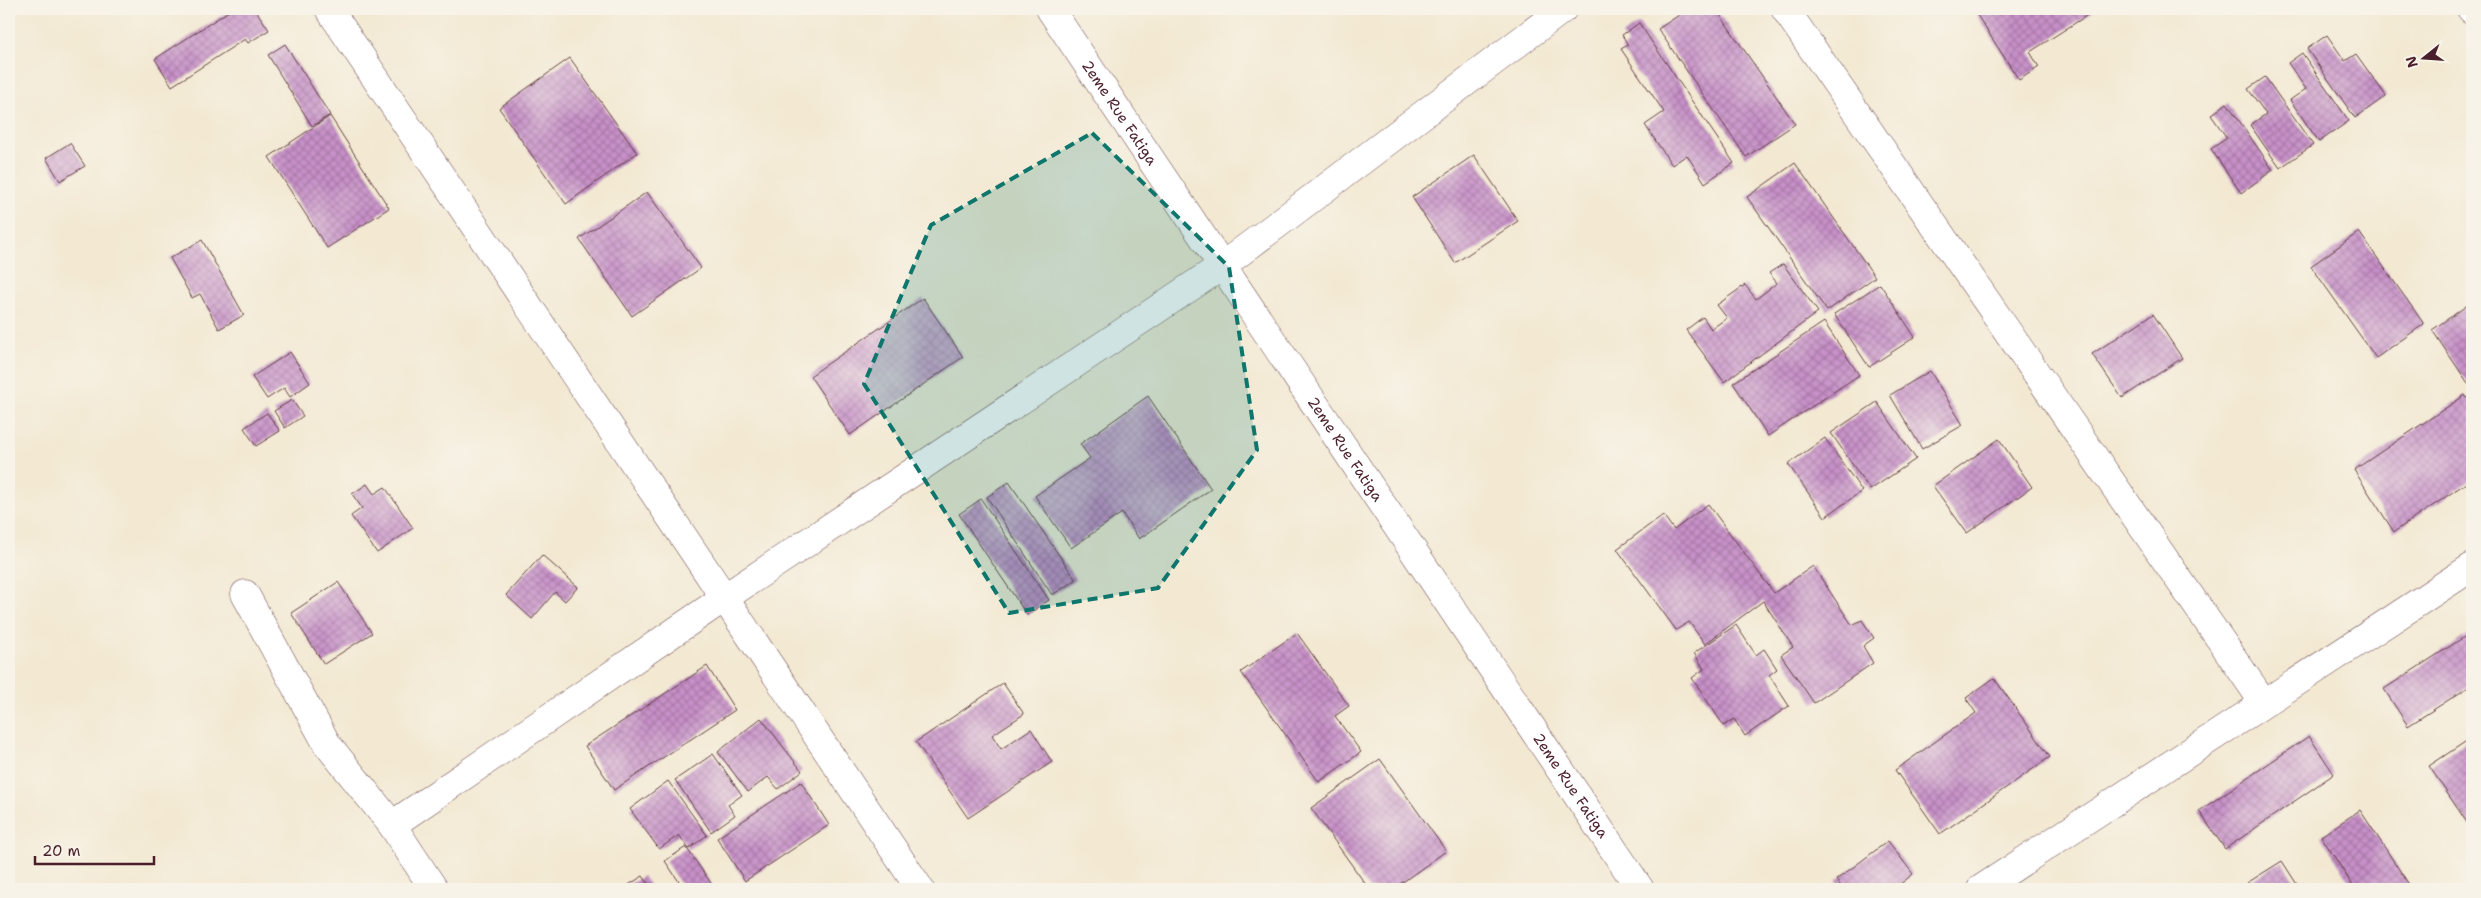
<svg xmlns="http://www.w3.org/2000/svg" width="2481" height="898" font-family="'Shantell Sans',sans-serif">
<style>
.building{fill:url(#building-cross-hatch)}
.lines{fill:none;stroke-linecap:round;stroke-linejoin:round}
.minor-casing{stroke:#633d44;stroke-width:29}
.minor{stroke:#fff;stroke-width:28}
.marked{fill:#0f766e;fill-opacity:0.2;stroke:#0f766e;stroke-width:4;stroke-dasharray:10 6;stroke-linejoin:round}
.labels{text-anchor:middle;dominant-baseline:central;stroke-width:4;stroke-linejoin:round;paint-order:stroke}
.street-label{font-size:15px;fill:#4a1f2b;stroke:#f7f3e8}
</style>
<defs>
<pattern id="building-cross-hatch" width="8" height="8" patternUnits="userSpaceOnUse" patternTransform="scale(1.25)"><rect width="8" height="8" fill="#c791c9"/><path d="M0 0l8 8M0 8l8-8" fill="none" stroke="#a476a3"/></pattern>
</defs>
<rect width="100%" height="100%" fill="#f7f3e8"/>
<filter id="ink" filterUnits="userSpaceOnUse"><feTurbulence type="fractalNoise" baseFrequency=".02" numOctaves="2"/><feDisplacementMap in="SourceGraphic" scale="10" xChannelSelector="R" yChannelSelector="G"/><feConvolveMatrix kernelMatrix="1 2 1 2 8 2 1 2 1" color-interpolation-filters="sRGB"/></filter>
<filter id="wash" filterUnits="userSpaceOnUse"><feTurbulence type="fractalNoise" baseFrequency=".0096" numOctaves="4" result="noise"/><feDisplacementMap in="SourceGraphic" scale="20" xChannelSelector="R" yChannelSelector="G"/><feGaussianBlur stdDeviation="1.12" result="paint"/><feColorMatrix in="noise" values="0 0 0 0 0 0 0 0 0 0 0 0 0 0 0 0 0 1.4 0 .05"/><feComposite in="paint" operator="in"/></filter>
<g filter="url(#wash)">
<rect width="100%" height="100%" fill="#f3e9d3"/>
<g id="blocks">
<path class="building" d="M232,9H255L269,30L248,43L245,39L172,86L155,59Z
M1688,9H1716L1795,124L1746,157L1658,29Z
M1981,9H2097L2030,52L2039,67L2019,80L1975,12Z
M1639,23L1734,163L1705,183L1687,155L1672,165L1645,125L1664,112L1621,49L1628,45L1622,35Z
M2327,35L2345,61L2356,54L2386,96L2355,118L2307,49Z
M285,44L330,115L312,126L268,55Z
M2302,53L2349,121L2319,142L2290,100L2306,89L2288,63Z
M570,58L637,153L566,204L499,108Z
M2265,77L2313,145L2280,168L2250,125L2266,114L2248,89Z
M2227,103L2273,170L2241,193L2211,149L2227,138L2211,115Z
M330,116L389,208L327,248L269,157Z
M70,143L85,166L60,181L46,158Z
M1474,155L1518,221L1455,263L1412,197Z
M1795,163L1875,277L1827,311L1747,197Z
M647,192L701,268L632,316L579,239Z
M2359,232L2424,324L2376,358L2311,266Z
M202,240L244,315L219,329L200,294L192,298L170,258Z
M1783,264L1818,312L1724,382L1686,330L1703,317L1711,329L1727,318L1717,305L1745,285L1756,299L1777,283L1769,273Z
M1880,284L1915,337L1869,367L1834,314Z
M923,298L963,357L850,435L810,376Z
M2472,302V389L2432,330Z
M2153,314L2182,358L2122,398L2092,354Z
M1824,322L1859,375L1768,436L1733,383Z
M290,352L310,383L290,397L284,388L267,399L252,377Z
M1930,371L1963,425L1922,449L1890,395Z
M2465,395L2472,406V479L2394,532L2354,470Z
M1148,396L1211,489L1139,539L1122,513L1071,548L1035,496L1090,458L1080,444Z
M292,400L303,416L285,428L274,411Z
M1877,402L1916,459L1870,490L1831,433Z
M267,413L280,431L256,446L244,428Z
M1825,438L1862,491L1825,517L1788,464Z
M1999,439L2032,487L1967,533L1933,486Z
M1009,482L1076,580L1052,595L987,497Z
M367,484L374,494L385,487L413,528L377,553L351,516L362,508L352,494Z
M981,499L1049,600L1027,615L959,514Z
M1708,504L1774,593L1813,566L1852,625L1862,620L1874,638L1863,646L1873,663L1814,703L1781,655L1793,647L1763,601L1705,644L1689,622L1676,630L1617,549L1663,515L1674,530Z
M542,555L578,587L565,601L555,592L532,619L506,595Z
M338,582L372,633L324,664L291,613Z
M1736,625L1756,655L1764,649L1777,669L1769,675L1789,706L1745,736L1734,719L1724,726L1692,678L1704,669L1694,653Z
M2472,632V685L2408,726L2384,689Z
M1297,633L1349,706L1335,716L1361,752L1319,782L1241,672Z
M707,666L735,710L614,790L585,746Z
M1994,678L2050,757L1940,834L1895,770L1976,713L1966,698Z
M1003,683L1024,714L992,735L1001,749L1031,729L1052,762L968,818L916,742Z
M761,718L802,771L778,789L768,777L748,792L718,752Z
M2309,736L2334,774L2225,849L2199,811Z
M2468,740L2472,747V830L2429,766Z
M713,754L742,795L728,805L735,815L711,832L675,780Z
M1380,759L1446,851L1393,889H1369L1311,808Z
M668,781L707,835L689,849L679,835L659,849L630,809Z
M801,782L829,825L745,881L717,838Z
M2360,810L2412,889H2355L2321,836Z
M1888,841L1913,874L1894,889H1843L1836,880Z
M686,847L715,889H684L665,861Z
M2282,861L2300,889H2251L2247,883Z
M643,876L652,889H622Z"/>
</g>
</g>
<g filter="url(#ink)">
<use href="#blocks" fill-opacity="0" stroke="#633d44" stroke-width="1"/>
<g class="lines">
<g class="minor-casing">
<g id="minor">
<path d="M329,9L920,889"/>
<path id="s1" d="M1050,9L1640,889"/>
<path d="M1785,9L2264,703"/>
<path d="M2471,9L2472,10"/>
<path d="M245,594L327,744L392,825L434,889"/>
<path d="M392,825L724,598L1222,266L1563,9"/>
<path d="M1981,889L2472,567"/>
</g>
</g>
<use href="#minor" class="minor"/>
</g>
</g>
<path class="marked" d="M1092,133L1229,267L1257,450L1158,588L1009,613L864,384L931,225Z"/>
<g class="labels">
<g class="street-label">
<text stroke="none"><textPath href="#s1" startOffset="125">2eme Rue Fatiga</textPath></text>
<text stroke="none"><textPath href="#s1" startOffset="530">2eme Rue Fatiga</textPath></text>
<text stroke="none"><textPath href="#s1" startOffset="935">2eme Rue Fatiga</textPath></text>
</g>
</g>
<rect width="2481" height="898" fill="none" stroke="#f7f3e8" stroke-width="30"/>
<g transform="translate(2424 58) rotate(253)" stroke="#f7f3e8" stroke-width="4" paint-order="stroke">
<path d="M0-4L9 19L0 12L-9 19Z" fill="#4a1f2b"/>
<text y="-8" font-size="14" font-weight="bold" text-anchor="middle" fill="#4a1f2b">N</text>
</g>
<path d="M35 856v8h119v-8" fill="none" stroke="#4a1f2b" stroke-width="2.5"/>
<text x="42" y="856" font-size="15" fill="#4a1f2b" stroke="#f7f3e8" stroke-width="4" paint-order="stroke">20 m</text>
</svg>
